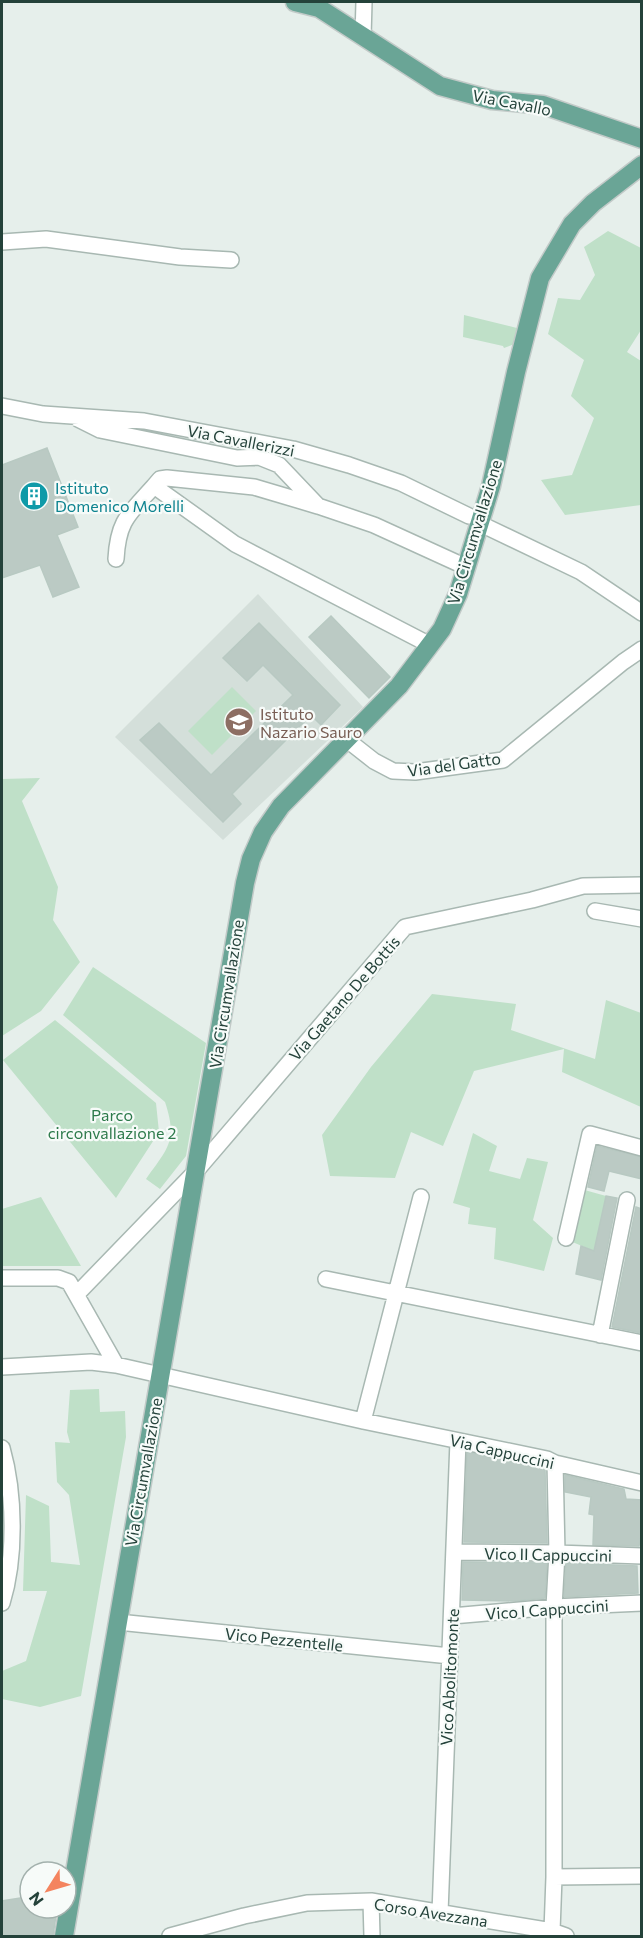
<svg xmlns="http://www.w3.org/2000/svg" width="643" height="1938" font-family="Commissioner,sans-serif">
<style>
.built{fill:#d4dfda}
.green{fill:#bfe0c8}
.building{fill:#bbcac4;stroke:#b8c9c2;stroke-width:1.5}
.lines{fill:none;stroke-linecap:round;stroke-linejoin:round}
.minor-casing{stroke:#a8b8b2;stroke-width:18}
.major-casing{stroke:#c2cac8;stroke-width:21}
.minor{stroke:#fff;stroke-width:15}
.major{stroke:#6aa596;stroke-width:18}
.labels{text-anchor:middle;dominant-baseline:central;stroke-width:4.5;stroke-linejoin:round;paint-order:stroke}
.street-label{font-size:16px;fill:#24423a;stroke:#f7fbf9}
.culture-label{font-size:16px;fill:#0d838f;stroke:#f7fbf9;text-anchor:start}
.education-label{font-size:16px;fill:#785e54;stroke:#f7fbf9;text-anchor:start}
.park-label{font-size:16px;fill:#2d7a4b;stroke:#f7fbf9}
</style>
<rect width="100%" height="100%" fill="#e6efeb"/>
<path class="built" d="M258,594L363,707L223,840L115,737Z"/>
<path class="green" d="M608,231L641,248L640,285L642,286L641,330L627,352L641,361V505L565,515L541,480L572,475L594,418L571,396L584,360L548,334L558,298L580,300L595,275L584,247Z
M464,315L521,329L517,343L504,348L503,346L463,337Z
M232,687L256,711L212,755L188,731Z
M40,778L22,801L58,887L53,920L80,962L41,1011L2,1036V779Z
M93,967L206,1043L186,1156L160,1189L146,1179C168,1148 178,1141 165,1102L63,1015Z
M432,994L516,1004L511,1030L595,1059L606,1000L641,1013V1107L562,1072L564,1049L474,1071L443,1146L411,1132L395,1178L330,1176L322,1135L371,1067Z
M55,1020L156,1103L159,1132L116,1198L3,1060Z
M473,1133L497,1146L489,1171L520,1179L527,1158L548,1162L533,1220L553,1238L544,1271L494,1259L496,1228L468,1224L470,1208L453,1203Z
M581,1189L606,1196L594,1251L570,1241Z
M41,1197L81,1266H2V1209Z
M99,1389L100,1412L125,1411L126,1437L81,1696L40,1707L2,1699V1671L26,1661L47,1591H23L26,1495L49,1506L51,1562L80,1565L69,1495L57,1482L55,1442L70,1443L67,1432L70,1390Z"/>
<path class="building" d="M47,448L78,527L57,535L79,587L53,597L40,565L2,578V465Z
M331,616L390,677L369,698L309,637Z
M259,623L340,705L321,725L311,715L232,794L241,804L223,822L140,740L159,723L211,775L293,695L263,665L247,681L223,658Z
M597,1146L642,1157V1179L609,1171L604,1191L588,1187Z
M606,1196L617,1198L601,1280L576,1274L581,1246L594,1251Z
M636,1207L642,1209V1333L612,1327Z
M467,1452L545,1469L547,1543L464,1542Z
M565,1475L624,1489L626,1499L642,1500V1532L639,1546L593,1545L594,1515L589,1514L591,1497L565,1492Z
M463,1562L547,1563L545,1598L516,1601L462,1600Z
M566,1563L637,1566L638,1593L564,1597Z
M26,1897L28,1908H57L53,1936H2V1901Z"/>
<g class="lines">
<g class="minor-casing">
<path id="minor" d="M363,37L364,2
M2,242L46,239L180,257L231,260
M2,406L43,414L144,421L293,449L349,465L401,483L469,516
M78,419L100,430L237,458L259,457L279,465L318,506L374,525L466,567
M154,486L160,479L167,478L254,487L318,506
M487,527L581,572L642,613
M116,559C118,520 129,514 154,486L235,544L430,645
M346,739L374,761L393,771L415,772L503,760L623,662L642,649
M595,911L642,919
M566,1238L590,1134L642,1148
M2,1278H58L69,1282L116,1365
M326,1279L642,1343
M77,1294L197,1170L405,927L532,900L583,886L642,885
M600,1335L627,1200
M2,1367L91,1362L116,1365L363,1421L547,1459L555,1463L642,1483
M363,1421L421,1197
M2,1448C15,1494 16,1557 2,1603
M454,1552L557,1553L642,1556
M452,1616L554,1607L642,1603
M118,1622L450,1656
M554,1877L642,1876
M371,1901L372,1936
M440,1913L458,1441
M552,1931L554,1877V1607L557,1553L555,1463
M170,1936L244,1916L307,1903L371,1901L552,1931L566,1936"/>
</g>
<g class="major-casing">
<path id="major" d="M295,2L319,8L440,86L492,100L543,105L642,139
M64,1936L245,883L251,859L263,832L281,806L399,686L442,629L458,594L491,486L516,372L540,278L572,224L593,203L642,165"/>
</g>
<use href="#minor" class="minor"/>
<use href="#major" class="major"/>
</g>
<defs>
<g id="building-disc" transform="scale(1.5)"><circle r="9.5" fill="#0f9aa8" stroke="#f7fbf9"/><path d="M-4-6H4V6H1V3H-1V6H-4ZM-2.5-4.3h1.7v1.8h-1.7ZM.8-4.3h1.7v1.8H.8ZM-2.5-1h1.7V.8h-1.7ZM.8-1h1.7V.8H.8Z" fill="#fff"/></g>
<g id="school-disc" transform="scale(1.5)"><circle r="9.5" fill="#8d6e63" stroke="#f7fbf9"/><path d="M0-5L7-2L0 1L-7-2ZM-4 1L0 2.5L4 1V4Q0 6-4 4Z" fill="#fff"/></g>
</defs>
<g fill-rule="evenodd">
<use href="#building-disc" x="34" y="496"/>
<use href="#school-disc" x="239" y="722"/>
</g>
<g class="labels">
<g class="street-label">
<text transform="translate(512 102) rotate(11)">Via Cavallo</text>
<text transform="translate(241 440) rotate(11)">Via Cavallerizzi</text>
<text transform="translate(474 532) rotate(-73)">Via Circumvallazione</text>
<text transform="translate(454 764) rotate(-8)">Via del Gatto</text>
<text transform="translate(226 994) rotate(-81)">Via Circumvallazione</text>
<text transform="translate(344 998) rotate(-49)">Via Gaetano De Bottis</text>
<text transform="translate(502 1451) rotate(13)">Via Cappuccini</text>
<text transform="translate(143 1472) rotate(-80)">Via Circumvallazione</text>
<text transform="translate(548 1554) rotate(1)">Vico II Cappuccini</text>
<text transform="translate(547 1609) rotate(-4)">Vico I Cappuccini</text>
<text transform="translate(284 1639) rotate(6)">Vico Pezzentelle</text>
<text transform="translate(449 1677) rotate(-87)">Vico Abolitomonte</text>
<text transform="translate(431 1912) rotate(9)">Corso Avezzana</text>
</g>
<g class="culture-label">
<text x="55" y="487">Istituto<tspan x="55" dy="18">Domenico Morelli</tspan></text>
</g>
<g class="education-label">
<text x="260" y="713">Istituto<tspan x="260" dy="18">Nazario Sauro</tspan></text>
</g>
<g class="park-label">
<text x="112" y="1114">Parco<tspan x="112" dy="18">circonvallazione 2</tspan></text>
</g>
</g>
<rect width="643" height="1938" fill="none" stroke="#24423a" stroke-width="6"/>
<g transform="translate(48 1890) rotate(233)"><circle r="28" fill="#f7fbf9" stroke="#a3b1ad" stroke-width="1.5"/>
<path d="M0-4.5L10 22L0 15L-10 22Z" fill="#f4845f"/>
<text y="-9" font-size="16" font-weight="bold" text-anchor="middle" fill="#24423a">N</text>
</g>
</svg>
